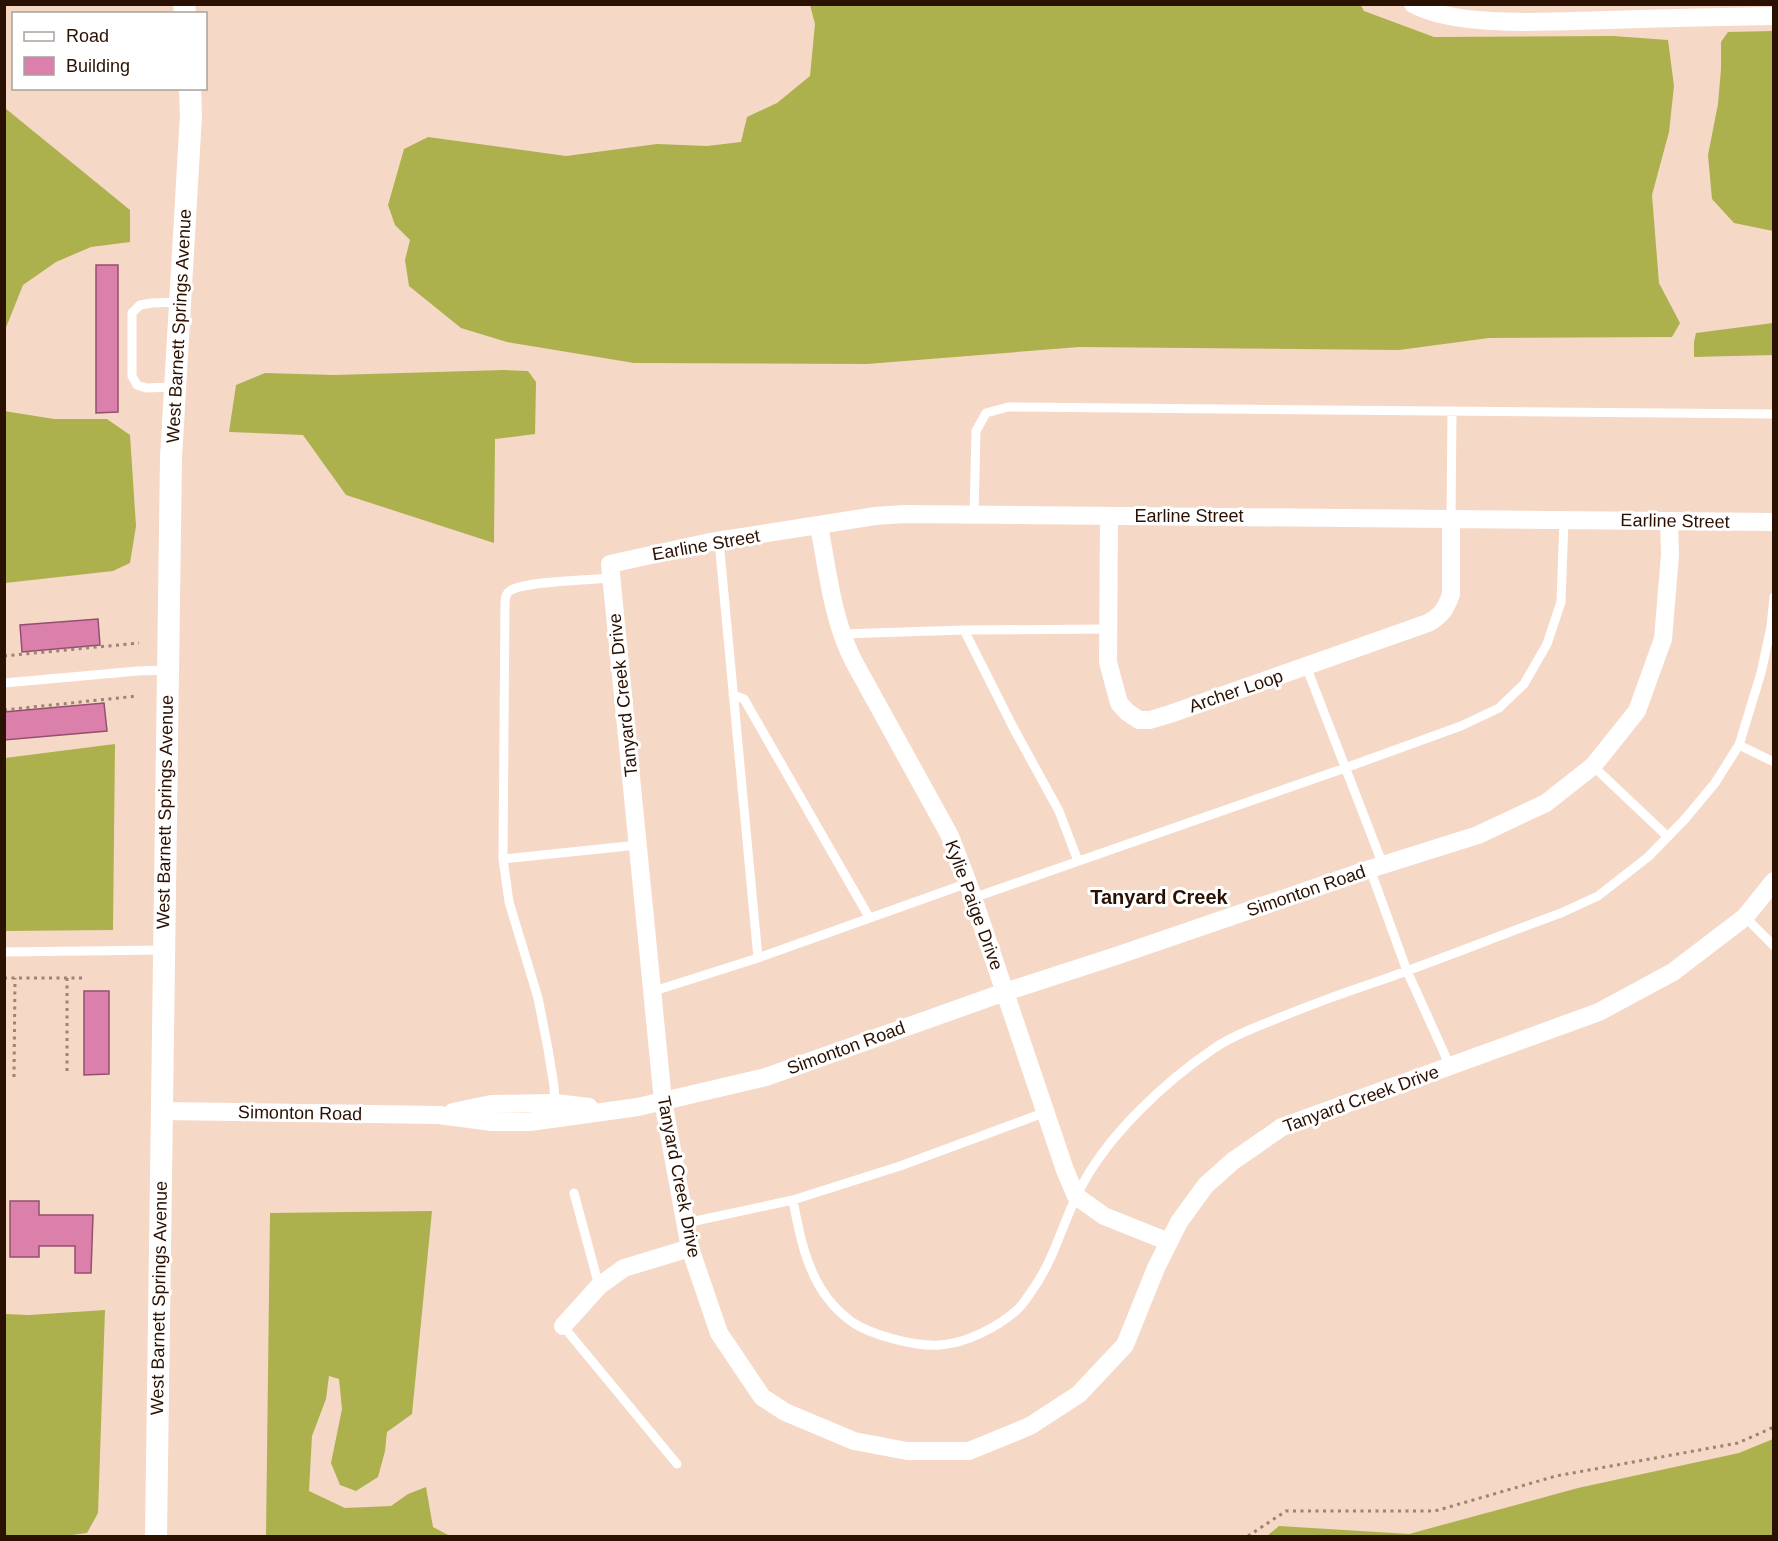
<svg xmlns="http://www.w3.org/2000/svg" width="1778" height="1541" font-family="Arial,sans-serif">
<style>
.forest{fill:#acb14e}
.building{fill:#db80aa;stroke:#944f70;stroke-width:1.5}
.lines{fill:none;stroke-linecap:round;stroke-linejoin:round}
.path{stroke:#9e8272;stroke-width:3;stroke-dasharray:3 4.5;stroke-linecap:butt}
.service{stroke:#fff;stroke-width:9}
.minor{stroke:#fff;stroke-width:18}
.tertiary{stroke:#fff;stroke-width:22}
.labels{text-anchor:middle;dominant-baseline:central;stroke-width:6;stroke-linejoin:round;paint-order:stroke}
.street-label{font-size:18px;fill:#2b1102;stroke:#fff}
.neighbourhood-label{font-size:20px;font-weight:bold;fill:#2b1102;stroke:#fff}
</style>
<rect width="100%" height="100%" fill="#f6d8c7"/>
<path class="forest" d="M810,5L1360,4L1364,11L1434,37L1613,36L1668,40L1674,86L1669,132L1652,195L1659,283L1680,323L1672,337L1489,338L1399,350L1079,347L867,364L634,363L507,342L461,328L409,286L405,260L410,240L395,225L388,205L404,149L428,137L566,156L657,144L707,146L741,142L747,117L777,103L810,76L815,24Z
M1773,31H1774L1773,231L1734,223L1712,199L1708,155L1718,104L1721,69V42L1728,32Z
M5,108L130,210V242L91,247L56,262L23,285L5,330Z
M1773,323V355L1694,357V342L1696,333Z
M504,370L528,371L536,382L535,434L495,439L494,543L346,495L303,435L229,432L236,385L265,373L334,375Z
M4,411L54,419H107L130,435L136,526L130,563L113,571L5,583Z
M115,744L113,930L5,931V758Z
M432,1211L412,1414L387,1432L385,1451L378,1477L356,1491L340,1485L331,1463L342,1409L339,1379L329,1376L326,1399L312,1436L309,1491L345,1508L391,1506L408,1494L426,1487L433,1527L450,1536H266L270,1213Z
M105,1310L98,1513L87,1533L64,1536H5V1314L29,1315Z
M1773,1439V1536H1267L1279,1526L1409,1534L1578,1488L1739,1453Z"/>
<path class="building" d="M96,265H118V412L96,413Z
M98,619L100,645L22,652L20,625Z
M104,703L107,731L4,740V712Z
M84,991H109V1074L84,1075Z
M10,1201H39V1215H93L91,1273H75V1246H39V1257H10Z"/>
<g class="lines">
<path class="path" d="M4,656L139,643
M4,710L137,696
M4,978H83
M67,978V1074
M14,1077L15,978
M1248,1536L1286,1511H1435L1556,1476L1738,1443L1774,1427"/>
<path class="service" d="M175,387L146,388L137,385L132,376V313L140,305L152,303L180,302
M974,515L976,431L986,413L1008,407L1774,414
M1451,519L1452,411
M719,541L758,958
M964,630L1014,729L1059,811L1078,861
M841,634L964,630L1108,629
M1306,666L1383,865
M4,683L138,671L168,670
M733,695L744,699L869,917
M1739,745L1774,762
M1593,766L1668,837
M503,859L638,845
M1370,869L1407,971L1450,1066
M973,898L1345,768L1461,726L1499,708L1524,684L1547,644L1561,602L1564,520
M1745,917L1774,946
M4,952L163,950
M651,992L758,958L968,883
M555,1103L554,1086L548,1049L538,998L509,902L503,859L505,602C505,597 506,593 511,590C527,581 590,580 611,578
M574,1193L599,1286
M793,1200C799,1234 807,1273 829,1300C835,1308 844,1316 852,1322C871,1335 916,1347 940,1345C967,1343 998,1327 1018,1309C1023,1304 1027,1298 1031,1292C1053,1262 1061,1228 1077,1195C1104,1138 1164,1082 1216,1047C1234,1035 1256,1027 1276,1019C1308,1006 1340,994 1373,983C1436,961 1498,936 1561,913L1598,896L1648,857L1685,819L1715,783L1739,745L1761,673L1771,627L1774,597
M686,1223L793,1200L900,1166L1046,1112
M563,1326L677,1464"/>
<path class="minor" d="M1413,4C1460,29 1554,21 1608,20C1663,18 1718,17 1774,16
M1109,516L1108,662L1119,703L1127,712L1139,720H1150L1170,714L1428,623C1441,616 1446,609 1451,594V519
M1774,522L904,514L875,516L710,542L610,564L663,1101L690,1248L719,1333L762,1397L785,1412L854,1441L907,1451H969L1030,1426L1079,1394L1125,1345L1156,1268L1179,1222L1206,1185L1233,1161L1282,1127L1599,1012L1673,972L1745,917L1774,881
M819,526C828,572 832,619 854,662L950,836L968,883L1065,1170L1076,1196L1104,1216L1169,1242
M161,1111L439,1115L492,1122H530L638,1107L766,1077L1005,992L1119,955L1370,869L1478,835L1546,803L1593,766L1637,711L1663,639L1670,555L1669,521
M453,1112L491,1104L555,1103L589,1107
M563,1326L599,1286L624,1268L690,1248"/>
<path class="tertiary" d="M184,4L185,14
M156,1536L171,458L191,115L190,88"/>
</g>
<g class="labels">
<g class="street-label">
<text transform="translate(179 326) rotate(-87)">West Barnett Springs Avenue</text>
<text x="1189" y="516">Earline Street</text>
<text transform="translate(1675 521) rotate(1)">Earline Street</text>
<text transform="translate(706 545) rotate(-10)">Earline Street</text>
<text transform="translate(1236 691) rotate(-19)">Archer Loop</text>
<text transform="translate(623 695) rotate(-96)">Tanyard Creek Drive</text>
<text transform="translate(165 812) rotate(-89)">West Barnett Springs Avenue</text>
<text transform="translate(1306 891) rotate(-19)">Simonton Road</text>
<text transform="translate(974 905) rotate(70)">Kylie Paige Drive</text>
<text transform="translate(846 1048) rotate(-20)">Simonton Road</text>
<text transform="translate(1361 1099) rotate(-20)">Tanyard Creek Drive</text>
<text transform="translate(300 1113) rotate(1)">Simonton Road</text>
<text transform="translate(679 1177) rotate(79)">Tanyard Creek Drive</text>
<text transform="translate(159 1298) rotate(-89)">West Barnett Springs Avenue</text>
</g>
<g class="neighbourhood-label">
<text x="1159" y="897">Tanyard Creek</text>
</g>
</g>
<rect width="1778" height="1541" fill="none" stroke="#2b1102" stroke-width="12"/>
<rect x="12" y="12" width="195" height="78" fill="#ffffff" stroke="#aaa09a" stroke-width="1.5"/>
<rect x="24" y="32" width="30" height="9" fill="#ffffff" stroke="#aaa09a" stroke-width="1.5"/>
<text x="66" y="42" font-size="18" fill="#2b1102">Road</text>
<rect x="24" y="57" width="30" height="18" fill="#db80aa" stroke="#aaa09a" stroke-width="1.5"/>
<text x="66" y="72" font-size="18" fill="#2b1102">Building</text>
</svg>
